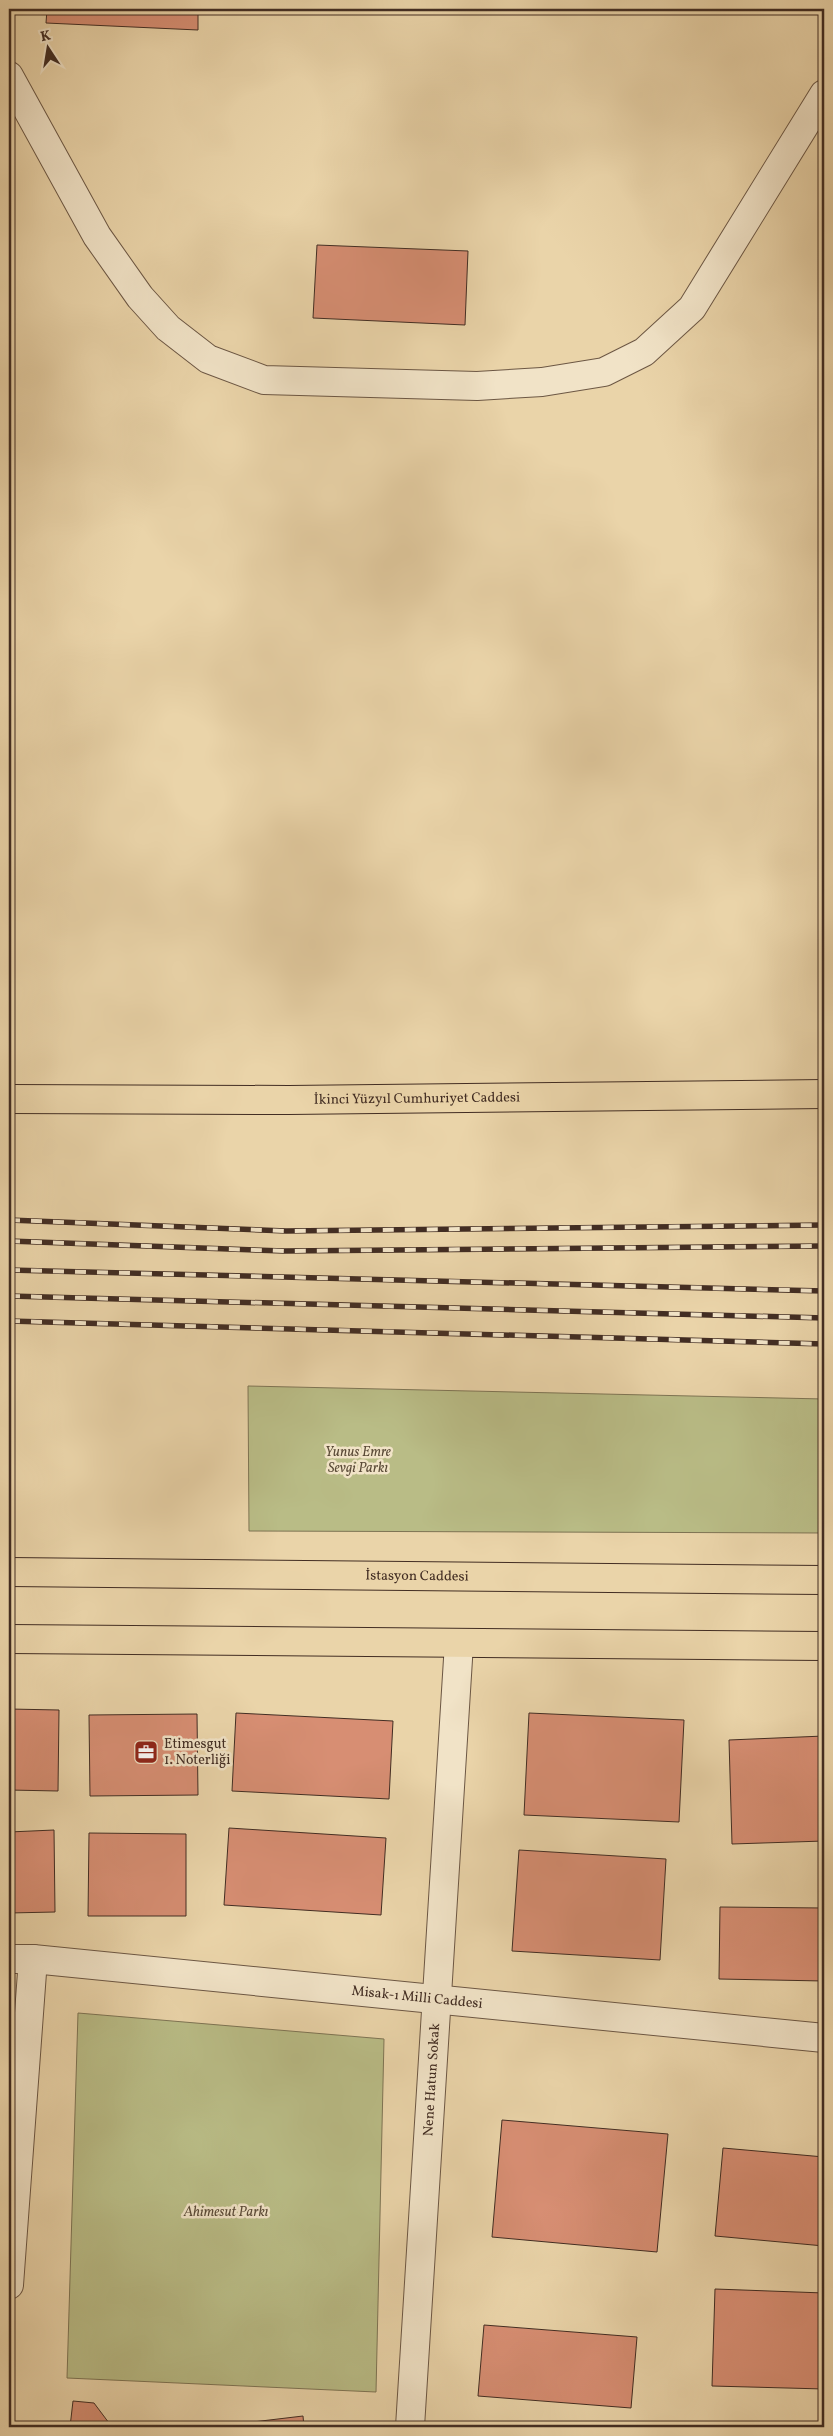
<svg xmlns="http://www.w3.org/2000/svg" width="833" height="2436" font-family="Vollkorn,serif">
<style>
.green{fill:#b9bc86;stroke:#7e7454}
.building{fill:#d78e73;stroke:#422d23}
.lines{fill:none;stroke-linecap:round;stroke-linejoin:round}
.minor-casing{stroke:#6c5744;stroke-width:30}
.major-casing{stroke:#422d23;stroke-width:30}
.minor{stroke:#f1e3c7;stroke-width:28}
.major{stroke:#ead4a9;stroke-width:28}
.rail-casing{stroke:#422d23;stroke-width:5.5}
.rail{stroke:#f1e3c7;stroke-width:4;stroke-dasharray:11;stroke-linecap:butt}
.labels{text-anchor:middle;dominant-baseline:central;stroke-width:5;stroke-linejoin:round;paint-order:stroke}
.street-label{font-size:14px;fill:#422d23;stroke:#f1e3c7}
.park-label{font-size:14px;font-style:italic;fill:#5a4a37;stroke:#f1e3c7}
.poi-label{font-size:14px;fill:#422d23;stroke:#f1e3c7;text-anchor:start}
</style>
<rect width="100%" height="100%" fill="#ead4a9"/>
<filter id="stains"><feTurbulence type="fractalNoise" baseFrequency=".004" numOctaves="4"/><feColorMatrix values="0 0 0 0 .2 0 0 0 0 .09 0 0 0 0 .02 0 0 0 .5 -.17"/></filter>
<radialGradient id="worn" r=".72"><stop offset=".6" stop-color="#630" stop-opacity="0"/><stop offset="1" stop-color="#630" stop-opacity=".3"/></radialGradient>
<path class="green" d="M248,1386L824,1399V1533L249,1531Z
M78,2013L384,2039L376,2392L67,2378Z"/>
<path class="building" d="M47,9H198V30L46,23Z
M317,245L468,251L465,325L313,318Z
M9,1709L59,1710L58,1791L9,1790Z
M236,1713L393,1721L389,1799L232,1791Z
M529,1713L684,1720L679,1822L524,1815Z
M197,1714L198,1795L90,1796L89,1715Z
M824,1736V1841L732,1844L729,1740Z
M229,1828L386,1838L381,1915L224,1905Z
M54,1830L55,1912L9,1913V1832Z
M89,1833L186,1834V1916H88Z
M519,1850L666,1859L660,1960L512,1951Z
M720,1907L824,1908V1981L719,1979Z
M502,2120L668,2134L657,2252L492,2237Z
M723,2148L824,2157V2246L715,2236Z
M715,2289L824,2293V2389L712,2386Z
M484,2325L637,2337L631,2408L478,2396Z
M73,2401L94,2403L112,2427H70Z
M303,2416L304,2427H211Z
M824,2422V2427H718V2424Z"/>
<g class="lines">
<g class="minor-casing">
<g id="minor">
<path d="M9,76L97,236L140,297L168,328L208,359L264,380L477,386L542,382L604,372L644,352L692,308L824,94"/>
<path id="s1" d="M9,1959H33L824,2038"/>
<path d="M9,2285L33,1959"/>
<path id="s2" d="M410,2427L459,1643"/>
</g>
</g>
<g class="major-casing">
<g id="major">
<path id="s3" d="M9,1099L289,1100L824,1094"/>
<path id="s4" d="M9,1572L824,1580"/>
<path d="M9,1639L824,1646"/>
</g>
</g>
<use href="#minor" class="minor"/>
<use href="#major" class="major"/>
<g class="rail-casing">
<path id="rail" d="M9,1220L286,1231L824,1225
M9,1241L284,1251L824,1246
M9,1270L824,1291
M9,1296L824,1318
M9,1321L824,1344"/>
</g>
<use href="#rail" class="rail"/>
</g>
<defs>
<g id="office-square" transform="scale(1.25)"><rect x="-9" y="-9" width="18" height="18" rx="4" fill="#8f2418" stroke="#f1e3c7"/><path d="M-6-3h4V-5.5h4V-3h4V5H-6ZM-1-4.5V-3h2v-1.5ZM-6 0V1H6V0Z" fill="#fff"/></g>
</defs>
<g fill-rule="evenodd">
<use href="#office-square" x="146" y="1752"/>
</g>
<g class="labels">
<g class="street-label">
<text stroke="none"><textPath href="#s3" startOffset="408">İkinci Yüzyıl Cumhuriyet Caddesi</textPath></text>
<text stroke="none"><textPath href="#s4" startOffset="408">İstasyon Caddesi</textPath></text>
<text stroke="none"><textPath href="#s1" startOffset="410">Misak-ı Milli Caddesi</textPath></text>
<text stroke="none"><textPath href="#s2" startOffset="348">Nene Hatun Sokak</textPath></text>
</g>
<g class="park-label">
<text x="358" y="1452">Yunus Emre<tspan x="358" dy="16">Sevgi Parkı</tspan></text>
<text x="226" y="2212">Ahimesut Parkı</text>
</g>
<g class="poi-label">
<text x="164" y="1744">Etimesgut<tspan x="164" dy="16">1. Noterliği</tspan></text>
</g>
</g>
<rect width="833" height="2436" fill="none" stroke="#ead4a9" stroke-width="30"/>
<rect x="10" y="10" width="813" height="2416" fill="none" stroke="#422d23" stroke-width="2.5"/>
<rect x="15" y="15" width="803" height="2406" fill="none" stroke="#422d23"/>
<g transform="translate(48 48) rotate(348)" stroke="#f1e3c7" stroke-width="4" paint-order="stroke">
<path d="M0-4L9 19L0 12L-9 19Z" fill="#422d23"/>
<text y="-8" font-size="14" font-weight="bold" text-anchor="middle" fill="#422d23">K</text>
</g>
<rect width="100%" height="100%" filter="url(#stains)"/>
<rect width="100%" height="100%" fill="url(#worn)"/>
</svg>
